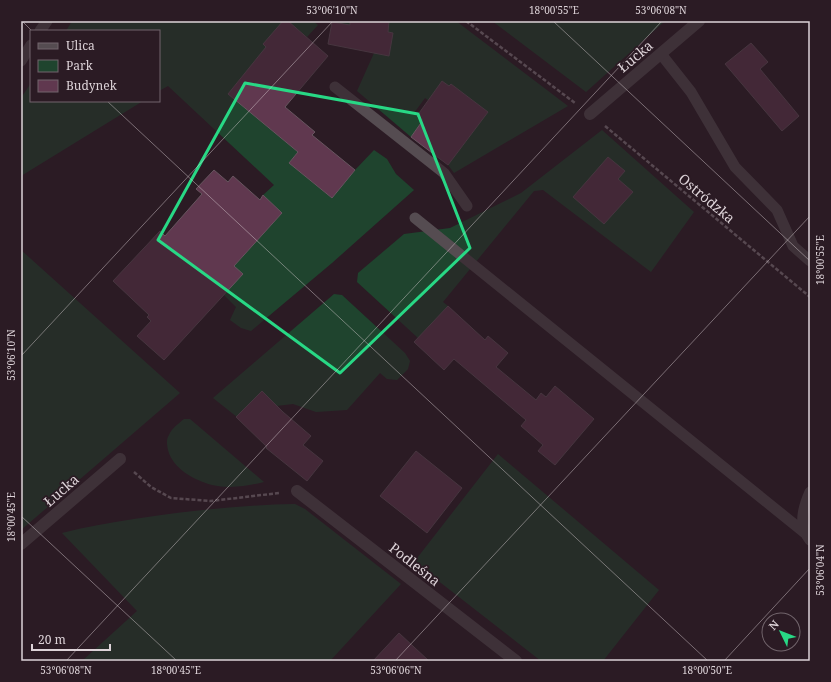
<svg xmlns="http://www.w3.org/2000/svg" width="831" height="682" font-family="'Noto Serif',serif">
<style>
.green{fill:#1f442e}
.building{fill:#60384f;stroke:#67555f}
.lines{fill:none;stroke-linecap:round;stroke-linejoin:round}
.path{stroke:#8b7e85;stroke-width:2.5;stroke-dasharray:4 2;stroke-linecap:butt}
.service{stroke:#554c51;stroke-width:11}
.minor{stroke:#554c51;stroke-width:12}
.marked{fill:none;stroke:#28d885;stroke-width:3;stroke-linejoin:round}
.ticks{fill:none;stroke:#ddd3d8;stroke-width:1;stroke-opacity:0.45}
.labels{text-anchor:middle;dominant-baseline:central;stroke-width:3.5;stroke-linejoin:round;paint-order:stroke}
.street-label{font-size:14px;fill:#ddd3d8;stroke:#2b1b24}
.neatline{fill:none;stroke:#ddd3d8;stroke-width:1.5}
.ticks-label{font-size:10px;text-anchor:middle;fill:#ddd3d8}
</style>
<rect width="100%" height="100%" fill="#2b1b24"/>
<path class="green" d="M72,21H283L291,68L257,58L228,94L298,152L289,163L332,198L355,170L374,150L387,159L396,174L414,190L332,263L251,331L241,328L230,320L236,307L224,295L234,266L282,213L263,195L274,185L168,86L159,91V31H66Z
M288,21H313L318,25L307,37Z
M334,21H456L568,106L454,173L448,165L488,112L451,84L435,105L425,98L414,113L423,120L411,137L357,91L374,53L332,22Z
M492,21H665L586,92Z
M31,83V101H143L21,176V98Z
M602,130L694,212L651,272L543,190L534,191L443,302L448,306L418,338L357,282L358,273L404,234L450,228L521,193Z
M21,250L180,393L21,530Z
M334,294L342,295L405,353L410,361L408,369L397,380L387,379L380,373L347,410L316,412L293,404L276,406L262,391L237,417L213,398Z
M184,419H190L264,482C247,486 230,489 212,485C194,480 173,469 168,450C167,444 166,440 169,435C172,428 178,424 184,419Z
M498,454L659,590L603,661H541L414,562Z
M295,504L305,509L401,584L330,661H82L137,611L62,533C85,527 109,523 134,519C187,511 240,505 295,504Z"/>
<path class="building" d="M283,21H288L328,56L285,107L315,132L312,135L355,170L332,198L289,163L298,152L228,94L266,47L263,44Z
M350,21H389L388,32L393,33L389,56L328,44L332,22L350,25Z
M751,43L768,62L760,69L799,116L782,131L725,64Z
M442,81L449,86L451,84L488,112L448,165L411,137L423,120L417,116Z
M608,157L625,171L618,179L633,192L604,224L573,197Z
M214,170L228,182L233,176L260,200L263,195L282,213L234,266L243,274L164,360L137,336L151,321L147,317L149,315L113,281L160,231L165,236L202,194L196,189Z
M448,306L485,340L488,336L508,353L496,367L536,400L541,393L546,397L555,386L594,419L555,465L538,451L543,445L521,426L526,420L454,359L444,370L414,342Z
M262,391L283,412L311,436L303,445L323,461L307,481L266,448L267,447L236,417Z
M416,451L462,488L427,533L380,496Z
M399,633L429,661H373Z"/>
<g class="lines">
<path class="path" d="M466,21L575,103
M605,126L810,297
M134,472L151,487L171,498L211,501L279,493"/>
<path class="service" d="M40,31L47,21
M661,54L691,92L735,167L777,210L793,246L810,261
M21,61L31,45
M335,87L444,173L467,206
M415,218L805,533
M810,492C803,508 798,525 810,540"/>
<path class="minor" d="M590,114L699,21
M297,491L516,661
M21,544L120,459"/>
</g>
<path d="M0 0H831V682H0ZM245,83L418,114L470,248L340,373L158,240Z" fill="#2b1b24" fill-opacity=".55" fill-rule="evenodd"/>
<path class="marked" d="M245,83L418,114L470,248L340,373L158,240Z"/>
<path class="ticks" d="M22,21L32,31M553,21L810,261M107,101L708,661M21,356L333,21M21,516L177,661M66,661L662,21M395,661L810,216M724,661L810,568"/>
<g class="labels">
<g class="street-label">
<text transform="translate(635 56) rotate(-40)">Łucka</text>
<text transform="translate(707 198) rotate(40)">Ostródzka</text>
<text transform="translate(61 490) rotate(-41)">Łucka</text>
<text transform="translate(415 564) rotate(38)">Podleśna</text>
</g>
</g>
<rect width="831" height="682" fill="none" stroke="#2b1b24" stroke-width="44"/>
<rect x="30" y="30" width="130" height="72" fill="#2b1b24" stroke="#72656c"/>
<rect x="38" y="43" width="20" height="6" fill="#554c51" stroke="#72656c"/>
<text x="66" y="50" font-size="12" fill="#ddd3d8">Ulica</text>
<rect x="38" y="60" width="20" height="12" fill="#1f442e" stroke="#72656c"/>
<text x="66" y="70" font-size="12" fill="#ddd3d8">Park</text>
<rect x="38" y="80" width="20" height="12" fill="#60384f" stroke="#72656c"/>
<text x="66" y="90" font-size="12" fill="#ddd3d8">Budynek</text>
<g transform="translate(781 632) rotate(313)"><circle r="19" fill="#2b1b24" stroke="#72656c"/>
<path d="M0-3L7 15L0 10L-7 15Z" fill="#28d885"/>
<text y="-6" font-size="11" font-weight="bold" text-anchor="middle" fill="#ddd3d8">N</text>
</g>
<path d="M32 644v6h78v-6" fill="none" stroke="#ddd3d8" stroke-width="2"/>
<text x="38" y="644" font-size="12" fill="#ddd3d8" stroke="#2b1b24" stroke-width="3" paint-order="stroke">20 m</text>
<rect x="22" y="22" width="787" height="638" class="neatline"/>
<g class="ticks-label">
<text x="332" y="14">53°06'10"N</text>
<text x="554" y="14">18°00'55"E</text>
<text x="661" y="14">53°06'08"N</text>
<text transform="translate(820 260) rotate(-90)" y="4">18°00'55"E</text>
<text transform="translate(11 355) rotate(-90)" y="4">53°06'10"N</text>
<text transform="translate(11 517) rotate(-90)" y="4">18°00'45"E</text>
<text transform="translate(820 570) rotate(-90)" y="4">53°06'04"N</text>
<text x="66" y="674">53°06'08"N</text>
<text x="176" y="674">18°00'45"E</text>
<text x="396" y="674">53°06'06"N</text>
<text x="707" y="674">18°00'50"E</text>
</g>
</svg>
